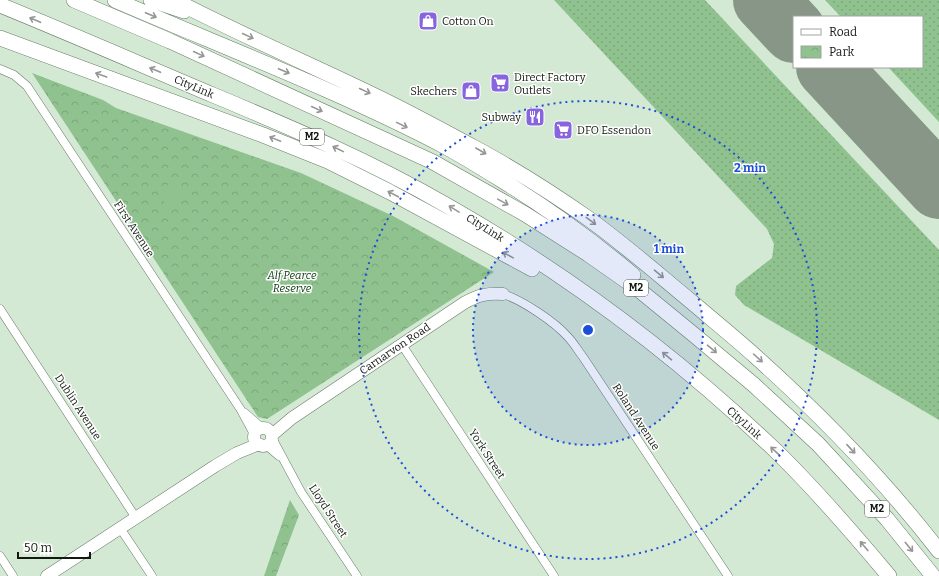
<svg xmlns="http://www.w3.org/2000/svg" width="939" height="576" font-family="Bitter,serif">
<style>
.grass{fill:url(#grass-dots)}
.park{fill:url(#park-crowns)}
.pitch{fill:#8fc28e}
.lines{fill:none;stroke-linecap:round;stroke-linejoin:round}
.runway{stroke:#879686;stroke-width:64}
.street-casing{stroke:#697c68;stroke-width:9}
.secondary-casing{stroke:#697c68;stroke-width:13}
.highway-casing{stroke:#697c68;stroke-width:16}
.street{stroke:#fff;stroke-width:8}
.secondary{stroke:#fff;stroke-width:12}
.highway{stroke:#fff;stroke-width:15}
.oneway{stroke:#949894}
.ring{fill:none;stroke:#1d4ed8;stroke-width:2;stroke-dasharray:2 4}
.labels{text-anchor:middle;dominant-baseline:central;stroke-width:3;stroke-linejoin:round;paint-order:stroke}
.shield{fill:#fff;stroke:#595e59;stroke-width:1}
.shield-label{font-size:10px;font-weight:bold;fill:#121912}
.poi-label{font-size:11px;fill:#121912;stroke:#fff;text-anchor:start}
.street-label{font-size:11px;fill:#121912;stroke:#fff}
.park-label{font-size:11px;font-style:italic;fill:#033708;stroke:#fff}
.centre{fill:#1d4ed8;stroke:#fff;stroke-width:2}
.ring-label{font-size:12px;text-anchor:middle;font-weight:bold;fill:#1d4ed8;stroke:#fff;stroke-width:3;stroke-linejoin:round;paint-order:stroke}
</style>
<defs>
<pattern id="grass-dots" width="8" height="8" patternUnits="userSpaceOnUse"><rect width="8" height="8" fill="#8fc28e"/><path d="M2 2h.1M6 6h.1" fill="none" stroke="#7aa679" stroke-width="1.8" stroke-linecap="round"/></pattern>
<pattern id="park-crowns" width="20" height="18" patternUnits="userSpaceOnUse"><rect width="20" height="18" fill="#8fc28e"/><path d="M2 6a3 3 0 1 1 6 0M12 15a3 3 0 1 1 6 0" fill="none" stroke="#7aa679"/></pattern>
</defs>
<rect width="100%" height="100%" fill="#d4e9d3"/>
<path class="grass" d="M554,0H705L939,250V420L744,305L735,295L736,286L772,258L774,244L767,229Z
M825,0H939V122L888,67H922V17H841Z"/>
<path class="park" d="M32,73L103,100L116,108L301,173L393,216L494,272L267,419L258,417Z
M290,500L299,515L276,576H264Z"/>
<path class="pitch" d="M175,180L187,198L170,210L157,192Z"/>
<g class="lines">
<path class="runway" d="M765,0L794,31
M828,67L939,187"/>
<g class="street-casing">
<path id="street" d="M0,69L14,75L27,86L241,410L254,434
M503,294C522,300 555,322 568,337C574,343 578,351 583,357L728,576
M0,309L136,518
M402,345L554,576
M245,413L262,428
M272,438L301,492L357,576
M266,445L279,456
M120,528L152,576
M0,556L13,576"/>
</g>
<g class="secondary-casing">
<path id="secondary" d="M254 437a9 9 0 1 1 18 0a9 9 0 1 1-18 0Z
M272,435L292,418L464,303C478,295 487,293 503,294
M47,576L215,466L237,453L259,444"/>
</g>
<g class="highway-casing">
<path id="highway" d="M74,0L170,41L433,162L525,214L588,254L638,289L693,334L754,385L818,444L887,519L933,576
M115,0C226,48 339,91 446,147C468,159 490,173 511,186C554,213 594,242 633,275
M151,0L184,11
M174,0C239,34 307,63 373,95C407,111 441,130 475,148C514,169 552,193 589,219C625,245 659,275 693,303C714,321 735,338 755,356C822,416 884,480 939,551
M0,5C71,34 142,65 213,95C292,128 372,162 446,205C566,273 678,357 777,452C817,491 853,533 889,576
M0,38L263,135L328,161L390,192L532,269"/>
</g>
<use href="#street" class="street"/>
<use href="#secondary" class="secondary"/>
<use href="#highway" class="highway"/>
</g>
<defs><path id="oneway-shaft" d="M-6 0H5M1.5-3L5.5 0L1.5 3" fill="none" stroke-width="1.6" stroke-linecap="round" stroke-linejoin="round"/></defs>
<g class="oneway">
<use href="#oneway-shaft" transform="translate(151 15) rotate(23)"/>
<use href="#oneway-shaft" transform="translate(35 20) rotate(-157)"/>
<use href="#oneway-shaft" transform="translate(248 36) rotate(25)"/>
<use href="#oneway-shaft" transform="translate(199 54) rotate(25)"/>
<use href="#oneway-shaft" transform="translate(155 70) rotate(-157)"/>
<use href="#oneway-shaft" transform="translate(284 71) rotate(23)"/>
<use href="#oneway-shaft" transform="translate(101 75) rotate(-160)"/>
<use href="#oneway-shaft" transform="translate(365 91) rotate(25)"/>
<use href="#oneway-shaft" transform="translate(317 109) rotate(25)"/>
<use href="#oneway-shaft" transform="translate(402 125) rotate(26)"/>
<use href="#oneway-shaft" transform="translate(275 139) rotate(-158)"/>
<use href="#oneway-shaft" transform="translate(338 149) rotate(-154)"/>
<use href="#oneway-shaft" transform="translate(481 151) rotate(30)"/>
<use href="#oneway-shaft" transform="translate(393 194) rotate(-152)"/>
<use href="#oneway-shaft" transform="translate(503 202) rotate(29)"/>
<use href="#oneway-shaft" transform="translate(454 209) rotate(-149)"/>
<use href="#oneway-shaft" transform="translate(591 221) rotate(36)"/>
<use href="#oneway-shaft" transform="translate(508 255) rotate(-151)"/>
<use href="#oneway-shaft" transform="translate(659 274) rotate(40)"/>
<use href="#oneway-shaft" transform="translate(712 349) rotate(40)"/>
<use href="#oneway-shaft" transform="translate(667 356) rotate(-140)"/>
<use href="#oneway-shaft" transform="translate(758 358) rotate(42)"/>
<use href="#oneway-shaft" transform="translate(851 449) rotate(47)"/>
<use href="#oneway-shaft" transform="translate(775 451) rotate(-137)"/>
<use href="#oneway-shaft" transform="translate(864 546) rotate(-130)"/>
<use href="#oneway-shaft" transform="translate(909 547) rotate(51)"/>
</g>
<circle cx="588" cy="330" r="115" fill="#1d4ed8" fill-opacity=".12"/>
<g class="ring">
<circle cx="588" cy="330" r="115"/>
<circle cx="588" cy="330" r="229"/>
</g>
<defs>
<g id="shop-square" transform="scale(1)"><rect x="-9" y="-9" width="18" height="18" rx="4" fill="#8964df" stroke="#fff"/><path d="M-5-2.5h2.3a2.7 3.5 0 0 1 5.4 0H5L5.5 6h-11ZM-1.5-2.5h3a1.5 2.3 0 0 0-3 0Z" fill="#fff"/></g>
<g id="supermarket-square" transform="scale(1)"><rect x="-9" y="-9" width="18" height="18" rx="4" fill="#8964df" stroke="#fff"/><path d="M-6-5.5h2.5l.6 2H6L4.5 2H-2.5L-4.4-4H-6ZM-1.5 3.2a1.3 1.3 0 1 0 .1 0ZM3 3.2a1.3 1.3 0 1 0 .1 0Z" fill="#fff"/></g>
<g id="restaurant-square" transform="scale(1)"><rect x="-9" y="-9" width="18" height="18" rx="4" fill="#8964df" stroke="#fff"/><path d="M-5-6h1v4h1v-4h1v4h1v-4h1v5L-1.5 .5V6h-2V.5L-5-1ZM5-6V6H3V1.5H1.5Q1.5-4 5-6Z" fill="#fff"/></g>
</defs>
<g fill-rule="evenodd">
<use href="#shop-square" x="428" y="21"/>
<use href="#supermarket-square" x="500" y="83"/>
<use href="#shop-square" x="471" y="91"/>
<use href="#restaurant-square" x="535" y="117"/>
<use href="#supermarket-square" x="563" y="130"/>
</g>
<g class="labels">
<g class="shield">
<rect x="300" y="129" width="24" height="16" rx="3"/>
<rect x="624" y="280" width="24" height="16" rx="3"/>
<rect x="865" y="501" width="24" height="16" rx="3"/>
</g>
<g class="shield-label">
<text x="312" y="137">M2</text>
<text x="636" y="288">M2</text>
<text x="877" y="509">M2</text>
</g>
<g class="poi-label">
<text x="442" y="21">Cotton On</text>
<text x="514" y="77">Direct Factory<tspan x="514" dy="13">Outlets</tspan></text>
<text x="457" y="91" text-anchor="end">Skechers</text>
<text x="521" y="117" text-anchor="end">Subway</text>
<text x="577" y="130">DFO Essendon</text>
</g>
<g class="street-label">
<text transform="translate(194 87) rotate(23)">CityLink</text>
<text transform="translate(485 228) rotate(32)">CityLink</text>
<text transform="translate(134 229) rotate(57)">First Avenue</text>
<text transform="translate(395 349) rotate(-34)">Carnarvon Road</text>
<text transform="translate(78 407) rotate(57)">Dublin Avenue</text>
<text transform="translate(636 417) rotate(57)">Roland Avenue</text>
<text transform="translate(744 423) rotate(42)">CityLink</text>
<text transform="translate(487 454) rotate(57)">York Street</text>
<text transform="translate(328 511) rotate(57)">Lloyd Street</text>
</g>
<g class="park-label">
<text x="292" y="275">Alf Pearce<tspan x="292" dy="13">Reserve</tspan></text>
</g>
</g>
<circle cx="588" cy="330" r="6" class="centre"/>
<g class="ring-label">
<text x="750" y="172">2 min</text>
<text x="669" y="253">1 min</text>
</g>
<rect x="793" y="16" width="130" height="52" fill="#ffffff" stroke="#a0a3a0"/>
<rect x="801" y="29" width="20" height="6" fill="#ffffff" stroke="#a0a3a0"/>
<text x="829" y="36" font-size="12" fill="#121912">Road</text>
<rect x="801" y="46" width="20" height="12" fill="url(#park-crowns)" stroke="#a0a3a0"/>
<text x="829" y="56" font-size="12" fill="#121912">Park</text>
<path d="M18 552v6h72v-6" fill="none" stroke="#121912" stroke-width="2"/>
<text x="24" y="552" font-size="12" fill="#121912" stroke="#ffffff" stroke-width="3" paint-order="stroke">50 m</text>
</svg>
